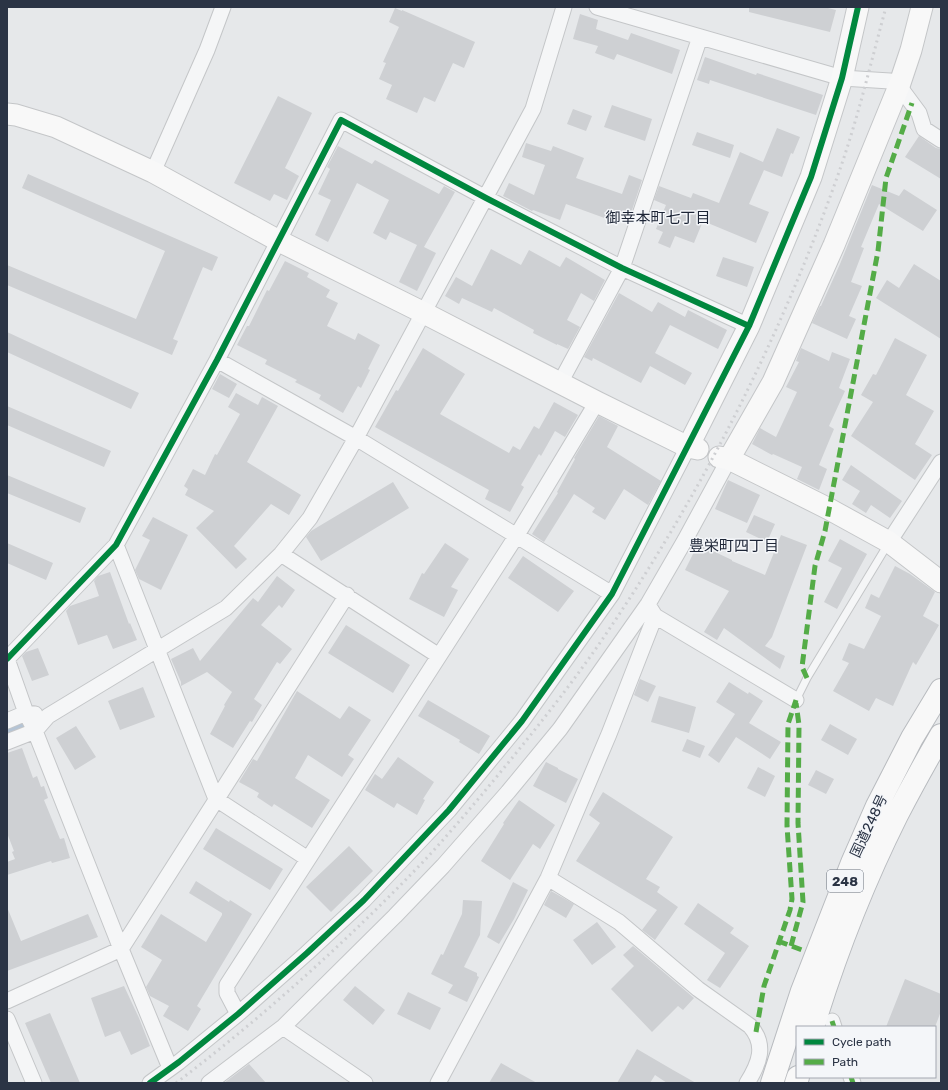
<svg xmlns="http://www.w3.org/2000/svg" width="948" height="1090" font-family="Rubik,'Noto Sans JP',sans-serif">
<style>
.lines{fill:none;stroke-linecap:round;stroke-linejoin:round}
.river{stroke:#b4c4d5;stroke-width:29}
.building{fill:#ced0d3}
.lane-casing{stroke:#c4c6c8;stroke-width:9}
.street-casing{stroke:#c4c6c8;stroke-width:17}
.secondary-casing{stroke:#c4c6c8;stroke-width:23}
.highway-casing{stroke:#b8bbbf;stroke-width:24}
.lane{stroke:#f5f6f7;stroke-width:7}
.street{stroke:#f5f6f7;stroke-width:15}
.secondary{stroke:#f8f8f8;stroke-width:21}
.highway{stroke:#f8f8f8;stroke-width:22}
.rail{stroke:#cecfd2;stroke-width:3;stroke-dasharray:2 4;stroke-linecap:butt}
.quiet{stroke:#54ac47;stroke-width:5;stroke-dasharray:10 5;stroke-linecap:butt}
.cycleway-casing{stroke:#f4f6f9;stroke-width:8}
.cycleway{stroke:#00873e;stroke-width:6}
.labels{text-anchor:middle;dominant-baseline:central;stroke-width:3;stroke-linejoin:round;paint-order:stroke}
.shield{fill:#f4f6f9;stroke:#676e7b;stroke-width:1}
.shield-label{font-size:13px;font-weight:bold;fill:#2b3445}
.street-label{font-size:14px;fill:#2b3445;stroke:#f4f6f9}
.neighbourhood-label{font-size:15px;fill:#1d2536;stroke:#f4f6f9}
</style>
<rect width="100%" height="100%" fill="#e6e8ea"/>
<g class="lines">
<path class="river" d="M7,731L13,728"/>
</g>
<path class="building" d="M749,7H824L836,10L830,32L749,12Z
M395,8L402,11V10L475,42L464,68L453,63L435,102L424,97L417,113L386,99L392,85L379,79L386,63L383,62L399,27L389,22Z
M580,14L598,20L596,29L628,40L631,33L680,50L672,74L617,54L614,60L595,53L598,46L573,39Z
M705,57L756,75L757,73L823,95L816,115L710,80L709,84L697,80Z
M278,96L312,113L285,168L299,176L287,200L274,194L270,201L234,183Z
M612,105L652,119L645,141L604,127Z
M573,109L592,116L586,131L567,124Z
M777,128L800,137L793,154L791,153L782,177L764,170L749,204L769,212L756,243L703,221L694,243L675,236L670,248L658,243L663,232L656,229L666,205L654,200L659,186L691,198L693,193L719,203L740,152L763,162Z
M697,132L734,145L730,158L692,145Z
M919,136L936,148L941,149V179L905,157Z
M526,143L551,151L553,146L584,158L576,178L622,194L629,175L642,180L628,222L611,216L610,220L566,204L560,220L533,210L532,211L503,196L509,183L534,195L545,165L522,157Z
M338,146L372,164L375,160L439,194L444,186L455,192L424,247L436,253L417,291L399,282L417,245L390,232L386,240L373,233L389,200L357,183L328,242L315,235L331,200L318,194L330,169L327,167Z
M28,174L218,257L212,271L203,267L173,339L178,341L172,355L7,285V265L136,319L165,251L22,188Z
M872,185L899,196L904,189L937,210L923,231L879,204L861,247L864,248L851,282L862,286L849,316L856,319L847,339L812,323L820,306H821L840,264Z
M491,249L521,265L529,250L560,267L566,257L605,280L594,301L581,293L567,320L580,327L568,349L557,344V345L533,333L534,330L494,308L492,312L462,298L459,304L445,296L456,277L472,286Z
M723,257L754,267L747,287L716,276Z
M285,261L309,273L307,277L330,290L326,297L338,303L327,326L355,340L358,333L380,345L368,369L370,370L361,388L358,386L343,413L319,399L321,395L295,382L297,380L265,364L267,360L237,345L247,326H249L267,290L269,291Z
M914,264L941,281V339L876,298L887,280L899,288Z
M619,293L652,312L658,302L685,317L688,310L727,330L718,349L670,325L655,353L692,373L685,385L650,366L641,383L593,358L592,361L584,357Z
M7,332L139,393L131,409L7,352Z
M895,338L927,355L906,395L934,411L915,444L932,455L915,480L851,436L873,402L861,395L873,374L876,375Z
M423,348L465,374L440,414L509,453L513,446L520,450L534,426L539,429L554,402L578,415L565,437L555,431L541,456L539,454L521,485L524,487L510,512L485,499L489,490L375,427L396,390L398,391Z
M801,348L829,361L832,352L850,359L839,388L845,391L829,426L834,429L819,465L827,469L819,490L797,479L802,467L773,454L772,455L752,444L760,428L776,437L797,392L786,387L799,362L796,361Z
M220,374L237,384L229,398L212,389Z
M236,393L258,405L262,397L278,406L247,462L301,495L289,515L271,504L234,546L247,559L236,569L196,528L214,511L185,495L188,489L184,486L193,469L205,475L215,454L217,455L240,414L228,407Z
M7,406L111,451L104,467L7,425Z
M599,416L618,426L607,447L661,481L648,505L624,489L605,520L592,512L595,508L574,494L544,542L532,534L558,493L557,492L575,459L574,458Z
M851,465L902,501L890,518L871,505L866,513L852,504L860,491L842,480Z
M7,475L86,508L80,523L7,493Z
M728,480L760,495L747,523L715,509Z
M393,482L409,508L321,561L306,537L311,531Z
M754,515L775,524L767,542L746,532Z
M153,517L188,535L161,590L139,579L135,570L150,540L142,536Z
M781,535L807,545L772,637L765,646L785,656L780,669L724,628L717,640L704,632L729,591L685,570L698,544L732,560V561L765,575Z
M840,539L867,554L837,609L824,602L842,568L828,561Z
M7,543L53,563L46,580L7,563Z
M445,543L469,559L451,587L458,590L444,617L409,599L422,573L424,574Z
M523,556L574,591L558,612L508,578Z
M895,566L910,574L935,592L923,616L939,625L916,665L913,662L893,706L876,698L869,711L833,691L849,663L842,660L849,643L864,649L881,616L865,608L871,594L879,598Z
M110,572L129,624L130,623L137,640L113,649L107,635L78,645L66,611L70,606L99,596L94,581L98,576Z
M277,576L295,590L282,608L279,605L261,625L292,649L280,664L277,662L254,699L262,705L252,722L250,721L233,748L210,734L225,706L224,705L232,692L207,672L181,686V682L171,659L193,648L200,661L253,598L258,602Z
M346,625L410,665L393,693L328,653Z
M38,648L49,675L32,681L22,656L26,652Z
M640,679L656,686L648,702L634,695Z
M729,682L748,694L749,692L763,701L749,723L781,742L770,759L736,737L719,763L708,755L735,714L716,702Z
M143,687L155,717L120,730L108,701Z
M297,691L340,719L349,706L371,720L348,755L354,759L342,777L308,755L295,778L330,800L312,828L274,804L272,807L257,797L259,793L239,782L253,759L257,761Z
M659,696L696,707L689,733L651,722Z
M428,700L490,736L479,754L459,742L460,740L418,716Z
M830,724L857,739L848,755L821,740Z
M76,726L96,757L75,770L56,738Z
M687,739L705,746L700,758L682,751Z
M22,748L33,778L37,776L41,787L44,786L48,798L44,800L60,839L64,838L70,858L52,863L51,861L7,875V862L15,859L12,852L14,851L7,833V753Z
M398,757L434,782L423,799L425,800L417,815L397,803L394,808L365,790L375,774L382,779Z
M546,762L558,768V769L578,779L566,803L533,786Z
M758,767L775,776L765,797L747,788Z
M816,770L834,779L826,794L808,785Z
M603,792L673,837L646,879L660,887L657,892L678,907L655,940L642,930L657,910L576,861L600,823L589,815Z
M519,800L555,825L540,849L533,844L510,880L481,861L504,824L503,823Z
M216,828L283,869L270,890L203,849Z
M349,846L373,871L331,912L306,887Z
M196,881L229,902L230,900L252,914L197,1006L201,1009L188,1031L163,1016L169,1006L150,996L146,987L162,960L141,947L161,914L206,942L222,915V913L189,893Z
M513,882L528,890L514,919L499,944L487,937Z
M551,891L574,904L566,918L544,905Z
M463,900L482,901L480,935L464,967L477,973V976L479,977L467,1002L448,993L453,985L431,974L441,954L443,955L462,914Z
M698,903L734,928L730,933L749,946L720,988L707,980L725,953L684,924Z
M7,907L21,941L88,914L98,937L7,971Z
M597,922L616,947L592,965L573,940Z
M633,946L694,998L683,1010L678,1006L652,1032L611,989L634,966L623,955Z
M905,979L941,994V1011L935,1027H886Z
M124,986L139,1018L150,1046L131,1055L120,1031L105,1037L91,998Z
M355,986L385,1010L373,1025L343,1000Z
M408,992L441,1008L430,1030L397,1014Z
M50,1013L80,1083H51L25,1023Z
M637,1049L673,1070L696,1083H667L655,1075L650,1083H617Z
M501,1063L537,1083H489Z
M249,1064L266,1083H224Z"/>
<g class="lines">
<g class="lane-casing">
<path id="lane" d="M796,700L807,678L888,544"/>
</g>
<g class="street-casing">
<path id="street" d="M597,7L842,78L890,81L899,86L919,113L924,129L941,140
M153,172L207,50L223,7
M217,360L356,438L612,594
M560,383L622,268L700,37
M889,542L941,462
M116,545L216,799L308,859
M281,554L439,656
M650,608L655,616L796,700
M7,659L116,545L217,360L341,120L486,198L622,268L749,326
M7,659L26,713L35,731L121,949L7,1001
M7,721L26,713L35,714
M7,742L35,731L48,716L226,608L281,554L310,518L356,438L533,109L564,7
M548,878L619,922L698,989L750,1026C767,1045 759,1064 747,1083
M238,1014L227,993V985L517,535L597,402
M7,1019L34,1083
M832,1021L834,1027
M283,1027L365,1083
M170,1068L121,949L347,595
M851,1077L853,1083
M150,1083L179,1062L238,1014L307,953L364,900L449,810L522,721L612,594L688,447
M209,1083L283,1027L395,916L443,866L508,792L560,729L648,604L685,540L729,459
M438,1083L548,878L609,734L655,616"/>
</g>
<g class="secondary-casing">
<path id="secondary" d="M7,114L16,115L56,127L153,172L279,241L424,313L597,402L688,447L698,449
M688,447L749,326L811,177L842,78L858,7
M719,457L729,459L829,509L889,542L941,582
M729,459L773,382L834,245L899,86L911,50L922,7"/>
</g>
<g class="highway-casing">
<path id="highway" d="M813,1027C835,955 863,883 897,815C911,788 926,761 941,735
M772,1083L802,991L852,863L877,806L912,738L941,690
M796,1083L798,1077"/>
</g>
<use href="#lane" class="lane"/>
<use href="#street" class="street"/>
<use href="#secondary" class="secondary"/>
<use href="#highway" class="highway"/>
<path class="rail" d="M176,1083C263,1017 346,942 422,863C452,831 480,797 508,763C543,720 577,677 608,631C704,489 782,334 839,172C858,118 871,62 886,7"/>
<path class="quiet" d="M807,678L802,667L815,566L825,531L831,499L878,251L886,178L912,103
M778,941L802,950
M791,946L803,902L798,823L799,725L796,703
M832,1021L834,1027
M756,1032L764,986L790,910L792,899L787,826L788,724L796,700
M851,1077L853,1083"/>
<g class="cycleway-casing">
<path id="cycleway" d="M7,659L116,545L217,360L341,120L486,198L622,268L749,326
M150,1083L179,1062L238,1014L307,953L364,900L449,810L522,721L612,594L749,326L811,177L842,78L858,7"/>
</g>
<use href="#cycleway" class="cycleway"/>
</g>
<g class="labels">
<rect class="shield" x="827" y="870" width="36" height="22" rx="3"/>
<g class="shield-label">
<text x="845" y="881">248</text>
</g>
<g class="street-label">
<text transform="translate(869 826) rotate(-65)">国道248号</text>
</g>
<g class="neighbourhood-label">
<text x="658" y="218">御幸本町七丁目</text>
<text x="734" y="546">豊栄町四丁目</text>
</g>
</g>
<rect width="948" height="1090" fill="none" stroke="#2b3445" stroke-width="16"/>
<rect x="796" y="1026" width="140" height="52" fill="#f4f6f9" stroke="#a4a8b1"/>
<rect x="804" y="1039" width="20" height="6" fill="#00873e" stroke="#a4a8b1"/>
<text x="832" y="1046" font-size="12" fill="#2b3445">Cycle path</text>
<rect x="804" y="1059" width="20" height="6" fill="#54ac47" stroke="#a4a8b1"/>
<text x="832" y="1066" font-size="12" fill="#2b3445">Path</text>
</svg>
